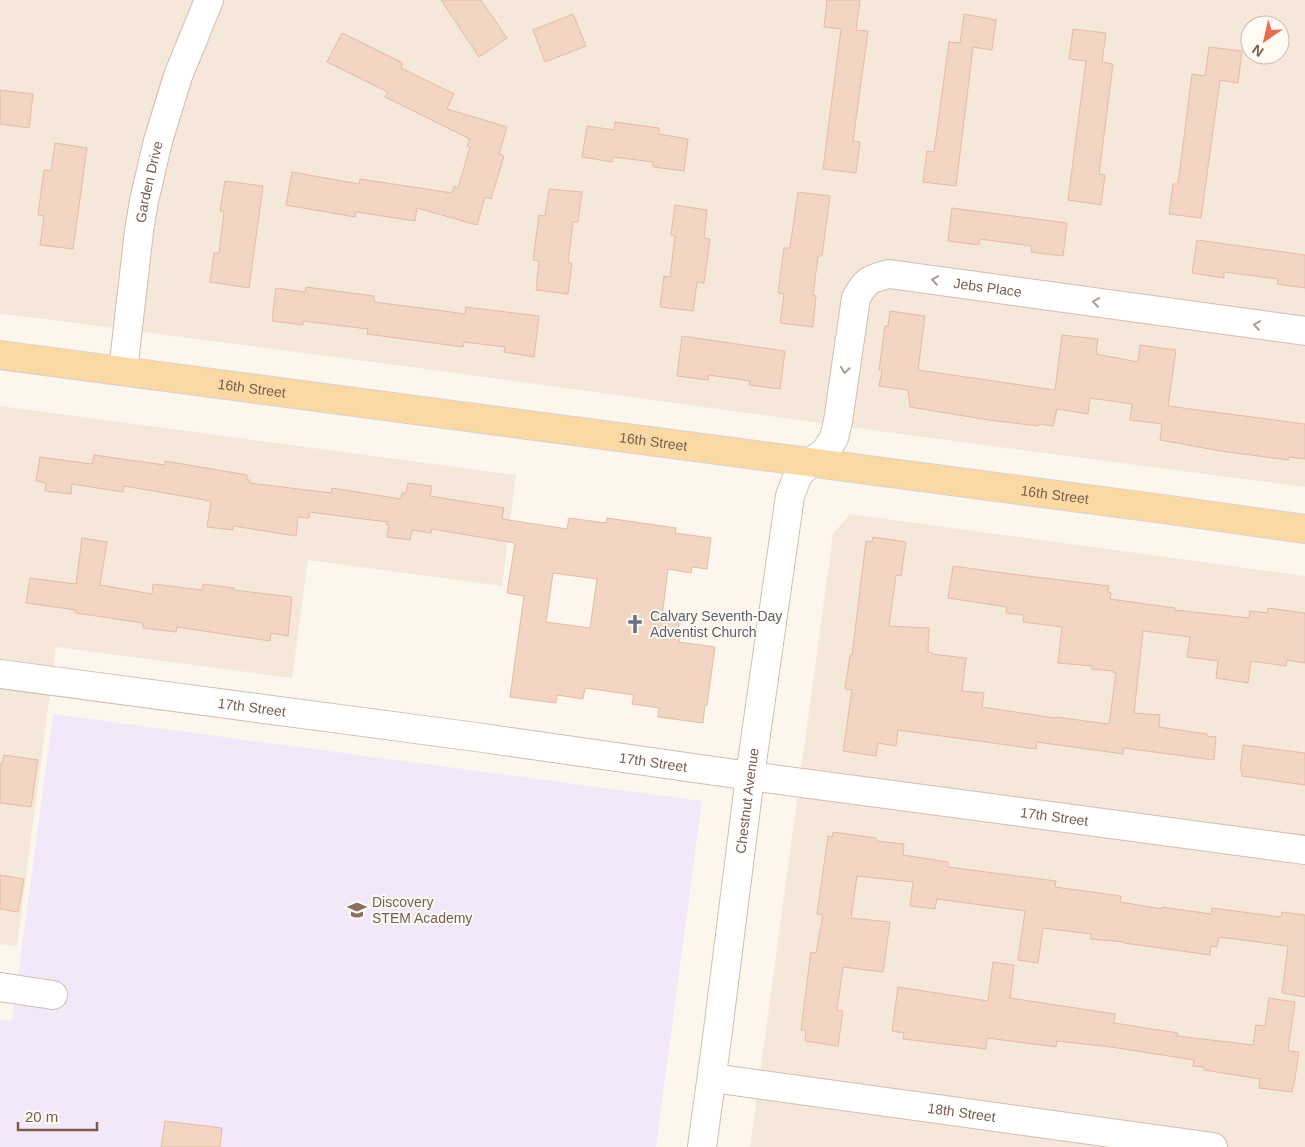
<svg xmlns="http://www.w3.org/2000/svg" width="1305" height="1147" font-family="Helvetica,sans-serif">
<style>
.residential{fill:#f5e8da;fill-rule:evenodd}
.education{fill:#f3e8fa}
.building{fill:#f3d5c3;stroke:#e6bba3;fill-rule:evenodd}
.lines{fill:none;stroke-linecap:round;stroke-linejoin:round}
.minor-casing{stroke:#d1beb0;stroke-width:30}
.major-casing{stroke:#dad1cd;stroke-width:30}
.minor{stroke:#fff;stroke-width:28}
.major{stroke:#fbd9a5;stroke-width:28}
.oneway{stroke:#af9d94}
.labels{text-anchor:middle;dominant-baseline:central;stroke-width:4;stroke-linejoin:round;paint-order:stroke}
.street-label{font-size:14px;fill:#7a5c4d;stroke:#fffaf3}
.worship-label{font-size:14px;fill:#5b616d;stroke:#fffaf3;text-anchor:start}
.education-label{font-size:14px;fill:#785e54;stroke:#fffaf3;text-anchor:start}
</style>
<rect width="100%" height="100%" fill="#fdf6ec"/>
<path class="residential" d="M0,0H1305V487L908,435L396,365L37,318L0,314ZM1250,25H1280V55H1250Z
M0,406L516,475L502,586L308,560L292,678L56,647L17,946L0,944Z
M850,514L1305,576V1147H750L833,534Z"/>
<path class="education" d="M53,714L702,801L656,1147H0V1020L12,1021Z"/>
<path class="building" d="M441,0H481L507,38L479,57Z
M827,0H860L856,30L868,31L853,141L860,142L856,173L823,169L841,29L824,27Z
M573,14L586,46L545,62L533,30Z
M964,14L996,20L992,50L973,47L956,186L923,182L927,151L934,152L949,42L960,43Z
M1073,29L1106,33L1102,62L1113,64L1099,174L1105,175L1101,205L1068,200L1086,61L1069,59Z
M342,33L403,63L401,68L454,94L447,109L507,127L499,154L504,156L491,199L485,197L477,225L417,208L415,221L356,212L355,217L286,205L292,172L359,184L360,179L452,193L454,186L458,188L470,147L467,146L470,139L385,97L388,92L327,62Z
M1209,47L1242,51L1238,83L1220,80L1201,218L1169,214L1173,184H1178L1192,74L1205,76Z
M0,90L33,94L29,128L0,124Z
M615,122L659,128V134L688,139L684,171L653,167V162L613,157L612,162L582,157L587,126L614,130Z
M55,143L87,148L73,249L40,245L44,216L38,215L44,170L51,171Z
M225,181L263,186L249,288L210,282L214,253H219L224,212L220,211Z
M549,189L582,192L578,222H573L568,263H572L568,294L536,290L539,261L533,260L539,215L545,216Z
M798,192L830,196L822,256H818L813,295L816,296L813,327L780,323L784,294L778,293L784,248H790Z
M675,205L707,210L704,238L710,239L704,283L697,282L693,311L660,307L664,276L670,277L675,236L671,235Z
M952,208L1067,223L1063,256L1031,252L1032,246L980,239L979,245L948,241Z
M1197,240L1305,255V288L1277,284L1278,279L1224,272V278L1192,273Z
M306,287L374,296V302L437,310L465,314L466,307L539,316L534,357L504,352L505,347L464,342L463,347L367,334L368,329L303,321V325L272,321L276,288L305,292Z
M890,311L925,316L918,370L1055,390L1062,335L1098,339L1096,354L1138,362L1140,345L1176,350L1168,406L1305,424V459L1289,457V460L1273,458L1221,451L1160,440L1162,424L1130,420L1132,404L1090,398L1088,414L1057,409L1053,426L1039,424L1038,426L989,420L910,407L908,390L879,386L882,370H879L885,326H888Z
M682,336L785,351L780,389L749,385L750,381L709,375L708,380L677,376Z
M94,455L165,465V461L247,475V480H250V483L331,493L332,488L401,499L402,493H406L408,483L432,486L430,496L504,508L502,519L567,529L569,518L606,523L607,518L676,528L675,533L711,538L707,569L692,567L691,573L668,569L662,616L680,619L678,630H681L679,642L715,647L707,705H705L703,723L658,717L659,708L632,704L634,695L585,688L583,699L557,695L556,703L510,697L524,596L507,593L515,543L432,529L431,533L412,530L410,540L387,537L389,525H387V522L310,512L309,518L298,517L296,536L233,526V530L207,527L211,501L124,486L123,492L72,484L71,494L45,491L46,483L36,481L40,457L92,464ZM553,573L597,579L590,628L546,622Z
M873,537L906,542L901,576L896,575L889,626L929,628L928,652L932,653V654L966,658L962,691L984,693L982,707L1055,718L1056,717L1109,724L1116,673H1113V671L1092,669V666L1058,663L1062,627L1023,622L1024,615L1006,613L1007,607L948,598L953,566L1011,574L1109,586L1108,592L1111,593L1110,599L1175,608V610L1249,618L1250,611L1267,613L1268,608L1305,613V663L1287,660L1286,666L1251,661L1248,683L1216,678L1218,661L1187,657L1190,637L1143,631L1134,713L1160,715L1159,727L1207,734V736L1216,737L1214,760L1124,748L1123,754L1037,742L1036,749L898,730L896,746L878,743L876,756L843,751L852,690L845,689L850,655H852L866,541L872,542Z
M82,538L107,542L100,585L152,594L153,584L202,590L203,584L234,588V590L292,597L288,636L271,633L270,641L177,627L176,632L143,628V623L76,613V610L26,603L30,578L76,584Z
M1243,745L1305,753V785L1242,776V770H1240Z
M4,755L38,760L31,807L0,803V764H2Z
M833,832L876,838V841L904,844L903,855L948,862V867L1056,881L1055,887L1121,896L1120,902L1162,909V907L1211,914L1212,908L1281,917L1282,912L1305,915V997L1282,993L1288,946L1219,937L1217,947L1211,946L1210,955L1124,943V942L1091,939V934L1043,928L1038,963L1018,960L1025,911L937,899L935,909L910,906L913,882L857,876L851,918L890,922L883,972L843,967L837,1010L843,1011L838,1046L805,1041L806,1030H801L809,966L811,952L816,953L823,915L817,914L828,836L832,837Z
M0,875L24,879L18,912L0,909Z
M993,962L1014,965L1010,998L1115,1014L1114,1023L1178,1033L1177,1036L1253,1045L1256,1025L1265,1026L1269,998L1295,1002L1288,1051L1299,1052L1294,1085H1293L1292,1092L1259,1088L1260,1079L1204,1070V1067L1193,1066L1194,1060L1111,1047L1057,1041L1056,1047L987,1038L986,1049L903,1039L904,1033L892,1031L898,987L988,1001Z
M165,1121L222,1128L220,1147H161Z"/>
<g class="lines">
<g class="minor-casing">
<g id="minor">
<path id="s1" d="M123,371L139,231L144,201L158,141L178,76L209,0"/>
<path id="s2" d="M0,674L476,737L750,776L1305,850"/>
<path d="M0,987L53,995"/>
<path id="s3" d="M712,1078L1213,1147"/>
<path id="s4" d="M702,1147L717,1038L750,776L790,496L798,475L811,462L825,452L834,438L838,421L856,298C866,280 869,279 889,274L1305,331"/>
</g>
</g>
<g class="major-casing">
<g id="major">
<path id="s5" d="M0,355L1163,509L1305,529"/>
</g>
</g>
<use href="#minor" class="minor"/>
<use href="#major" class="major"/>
</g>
<defs><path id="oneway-chevron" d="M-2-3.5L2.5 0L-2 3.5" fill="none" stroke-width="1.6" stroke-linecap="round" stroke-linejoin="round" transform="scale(1.25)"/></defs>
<g class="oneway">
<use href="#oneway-chevron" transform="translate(935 280) rotate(-172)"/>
<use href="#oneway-chevron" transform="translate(1096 302) rotate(-172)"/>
<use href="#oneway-chevron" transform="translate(1257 325) rotate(-172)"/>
<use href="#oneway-chevron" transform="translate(845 370) rotate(98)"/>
</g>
<defs>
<g id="church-bare" transform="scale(1.5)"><path d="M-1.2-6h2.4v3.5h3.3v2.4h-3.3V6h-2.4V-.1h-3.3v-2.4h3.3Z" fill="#6b7280" stroke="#fffaf3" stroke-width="2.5" paint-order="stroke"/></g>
<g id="school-bare" transform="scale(1.5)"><path d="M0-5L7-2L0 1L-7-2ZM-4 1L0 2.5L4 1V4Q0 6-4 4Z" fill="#8d6e63" stroke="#fffaf3" stroke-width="2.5" paint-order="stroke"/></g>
</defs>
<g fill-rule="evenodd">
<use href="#church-bare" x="635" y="624"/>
<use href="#school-bare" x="357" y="910"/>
</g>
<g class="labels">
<g class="street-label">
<text stroke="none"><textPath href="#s1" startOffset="191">Garden Drive</textPath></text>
<text stroke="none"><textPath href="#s4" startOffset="1016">Jebs Place</textPath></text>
<text stroke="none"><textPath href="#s5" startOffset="254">16th Street</textPath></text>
<text stroke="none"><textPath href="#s5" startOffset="659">16th Street</textPath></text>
<text stroke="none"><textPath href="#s5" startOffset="1064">16th Street</textPath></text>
<text stroke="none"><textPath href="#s2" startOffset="254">17th Street</textPath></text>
<text stroke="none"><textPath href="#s2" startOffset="659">17th Street</textPath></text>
<text stroke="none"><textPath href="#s4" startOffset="349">Chestnut Avenue</textPath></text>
<text stroke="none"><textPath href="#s2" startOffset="1064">17th Street</textPath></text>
<text stroke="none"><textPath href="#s3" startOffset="252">18th Street</textPath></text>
</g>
<g class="worship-label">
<text x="650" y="616">Calvary Seventh-Day<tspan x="650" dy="16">Adventist Church</tspan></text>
</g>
<g class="education-label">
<text x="372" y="902">Discovery<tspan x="372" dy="16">STEM Academy</tspan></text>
</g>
</g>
<g transform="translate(1265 40) rotate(214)"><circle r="24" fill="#fffaf3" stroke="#cabbb1"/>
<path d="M0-4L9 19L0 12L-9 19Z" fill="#e76f51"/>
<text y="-8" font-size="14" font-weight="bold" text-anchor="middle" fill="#7a5c4d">N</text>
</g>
<path d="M18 1122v8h79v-8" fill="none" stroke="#7a5c4d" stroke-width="2.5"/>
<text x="25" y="1122" font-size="15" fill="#7a5c4d" stroke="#fffaf3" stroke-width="4" paint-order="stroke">20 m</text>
</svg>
